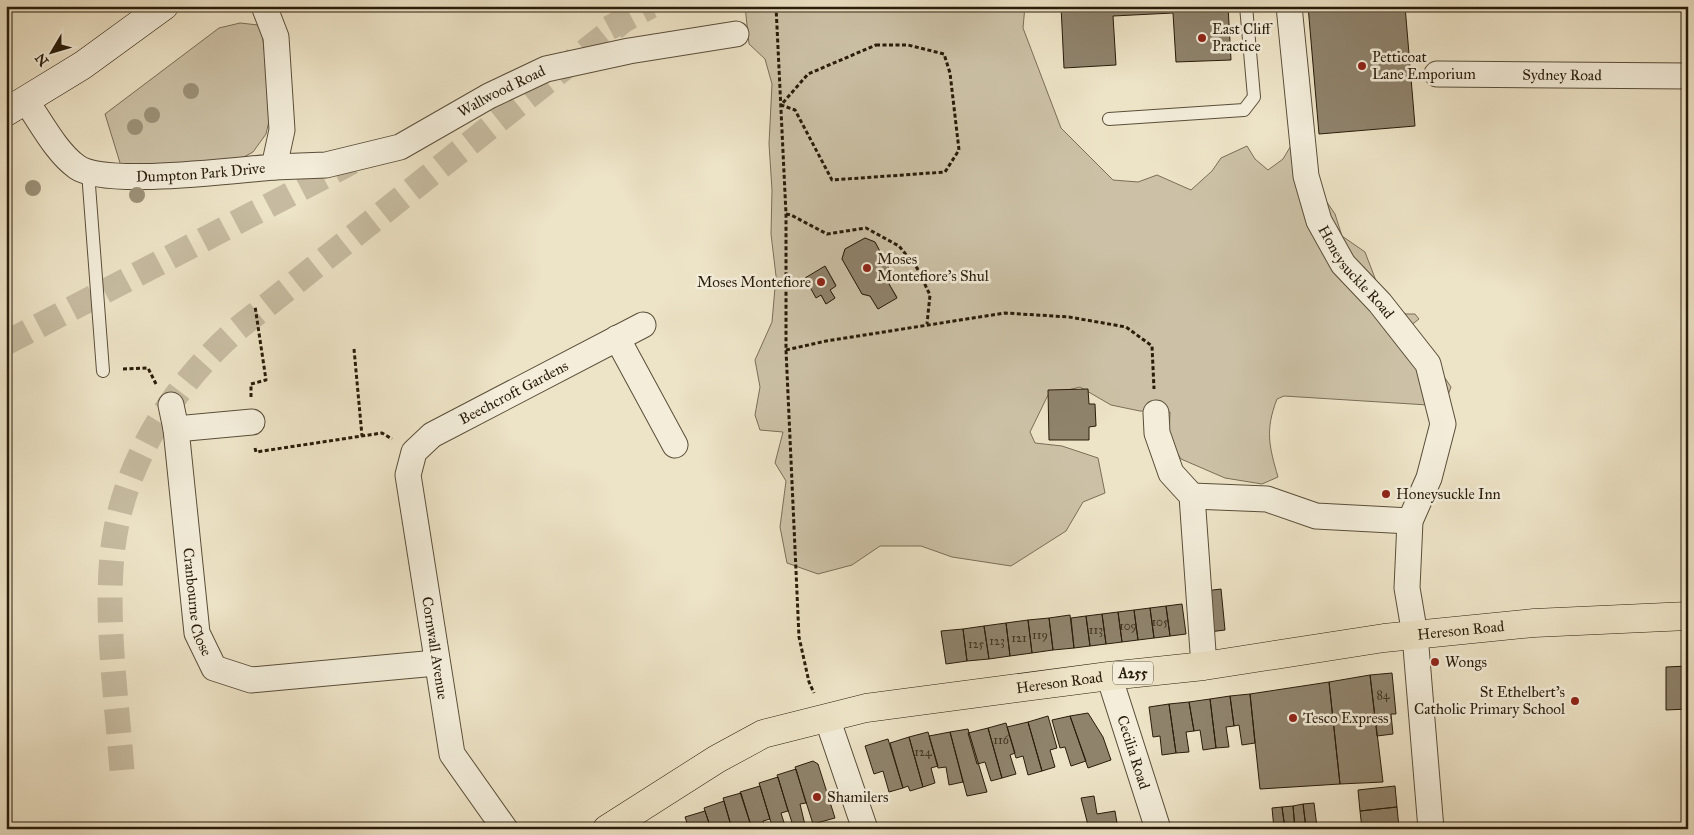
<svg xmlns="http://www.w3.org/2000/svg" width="1694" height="835" font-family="'IM FELL Great Primer',serif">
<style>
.green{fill:#ccc1a6;stroke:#7a6e58;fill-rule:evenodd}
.building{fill:#8f836c;stroke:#291c0a}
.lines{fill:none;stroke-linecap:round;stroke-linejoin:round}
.street-tunnel{stroke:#c6bba0;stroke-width:25;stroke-dasharray:25 12;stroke-linecap:butt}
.lane-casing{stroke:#5a4e39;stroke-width:14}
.street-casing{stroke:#5a4e39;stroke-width:27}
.secondary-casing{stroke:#291c0a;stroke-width:29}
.primary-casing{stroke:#291c0a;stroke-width:29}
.path{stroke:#291c0a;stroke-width:3;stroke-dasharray:4 2.5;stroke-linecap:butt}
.lane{stroke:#f3edda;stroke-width:12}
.street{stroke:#f3edda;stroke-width:25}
.secondary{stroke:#f3edda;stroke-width:28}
.primary{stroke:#ede3c6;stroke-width:28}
.tree{fill:#9c9178}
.poi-dot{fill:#8f2418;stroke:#f3edda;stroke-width:2}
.labels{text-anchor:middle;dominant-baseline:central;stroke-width:5;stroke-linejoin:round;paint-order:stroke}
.number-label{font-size:12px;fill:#423622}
.shield{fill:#f3edda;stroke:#665b48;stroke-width:1}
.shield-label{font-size:14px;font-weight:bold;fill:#291c0a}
.poi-label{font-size:15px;fill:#291c0a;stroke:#f3edda;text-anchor:start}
.street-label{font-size:15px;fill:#291c0a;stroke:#f3edda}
</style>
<rect width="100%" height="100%" fill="#ede3c6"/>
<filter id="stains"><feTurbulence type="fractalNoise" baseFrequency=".004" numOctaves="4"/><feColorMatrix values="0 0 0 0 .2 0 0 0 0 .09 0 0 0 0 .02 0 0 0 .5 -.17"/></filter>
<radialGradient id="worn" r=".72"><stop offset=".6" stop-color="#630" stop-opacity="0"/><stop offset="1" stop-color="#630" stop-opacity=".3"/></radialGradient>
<path class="green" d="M745,6H1025L1023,28L1061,128L1113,180L1138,182L1157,175L1191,190L1212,171L1221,158L1247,146L1255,159L1268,170L1283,159L1295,139L1313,145L1320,192L1335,214L1342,236L1365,252L1378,286L1395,307L1406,314H1415L1419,319L1410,326L1451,387L1444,406L1284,396L1277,399C1265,430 1269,446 1278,477L1262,484L1225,478L1181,459L1169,440L1170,412L1140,411L1111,405L1080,387L1048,395L1030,432L1035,443L1062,446L1098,458L1105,493L1083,502L1066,531L1011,566L952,557L921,546H880L852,565L818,574L787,563L780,527L786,481L775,463L783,432L760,430L755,415L760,387L755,360L772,322L776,276L771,234L772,190L769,144L772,84L765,59L749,44ZM865,238L875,242L893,276L889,284L897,297L878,309L870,296L862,294L842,259L845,249ZM825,266L836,285L830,290L835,298L826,304L821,295Z
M240,23L258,25L262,32L270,98L269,121L266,134L253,152L233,163L121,166L105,114L219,28Z"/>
<path class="building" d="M1061,6H1228L1231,60L1176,62L1173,13L1113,16L1116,65L1064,68Z
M1308,6H1405L1415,126L1319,134Z
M865,238L875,242L893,276L889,284L897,298L878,309L870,296L862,294L842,259L845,249Z
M825,266L836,286L830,290L835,298L826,304L821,295L816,298L805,278Z
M1088,389L1089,404H1095L1096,426L1089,427V440H1049L1048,390Z
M1221,589L1225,630L1209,632L1205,591Z
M1182,604L1186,634L1170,636L1166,606Z
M1166,606L1170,636L1154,638L1150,608Z
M1150,608L1154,638L1138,640L1134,610Z
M1134,610L1138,640L1122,642L1118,612Z
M1118,612L1122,642L1106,644L1102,614Z
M1102,614L1106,644L1090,646L1086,616Z
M1070,615L1074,648L1053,650L1049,618Z
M1086,616L1090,646L1074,648L1071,618Z
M1049,618L1053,650L1032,653L1028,620Z
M1028,620L1032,653L1010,656L1006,623Z
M1006,623L1010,656L989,659L984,626Z
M984,626L989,659L967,661L963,629Z
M963,629L967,661L946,664L941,631Z
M1688,666V709L1666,710V667Z
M1392,673L1396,714H1391L1393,734L1377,736L1370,675Z
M1370,675L1383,782L1340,784L1329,682Z
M1329,682L1340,784L1260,789L1250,694Z
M1250,694L1255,743L1242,745L1239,725L1234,726L1230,696Z
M1230,696L1234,726L1226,727L1229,747L1216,748L1210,699Z
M1210,699L1216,748L1203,750L1200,730L1194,731L1189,702Z
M1189,702L1194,731L1186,732L1189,752L1176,753L1169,704Z
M1169,704L1176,753L1162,755L1160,736L1153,737L1149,707Z
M1088,713L1103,737L1111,760L1088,768L1070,716Z
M1048,716L1057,748L1050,750L1055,767L1042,771L1028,722Z
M1070,716L1086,761L1071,766L1065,747L1060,748L1052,720Z
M1028,722L1042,771L1028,775L1023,756L1016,758L1007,727Z
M1006,723L1015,753L1010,755L1016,774L1002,778L988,728Z
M988,728L1002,778L991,781L985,762L977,764L968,733Z
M968,729L987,792L967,796L950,732Z
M928,732L938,766L931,768L935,783L923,787L909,737Z
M950,732L963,782L949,785L946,767L938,768L929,736Z
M909,737L923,787L910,791L908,786L903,788L890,743Z
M888,739L903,788L889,792L883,771L874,774L865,746Z
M813,761L818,764L835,818L813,824L795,767Z
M796,769L806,803L800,804L806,829H794L777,775Z
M778,777L788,811L781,813L786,829H773L759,783Z
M760,786L770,819L763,821L766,829H752L740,792Z
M1395,786L1397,807L1360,811L1358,790Z
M741,793L752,829H732L723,798Z
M1094,796L1097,814L1115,811L1118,829H1089L1081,798Z
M724,801L732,829H711L704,808Z
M1314,803L1317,827L1306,828L1303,804Z
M1303,804L1306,828L1295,829L1293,806Z
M1293,806L1295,829H1285L1282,807Z
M1282,807L1285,829H1274L1272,808Z
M1397,807L1399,828L1362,829L1360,811Z
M705,811L711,829H689L685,817Z"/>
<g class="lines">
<path class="street-tunnel" d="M609,28L651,6
M6,343L352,162
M122,770C117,704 107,635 111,569C116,474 167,392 236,330L623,21"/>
<g class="lane-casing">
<path id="lane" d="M1109,119L1244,110L1254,97L1246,6
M88,172L103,371"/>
</g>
<g class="street-casing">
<g id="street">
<path id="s1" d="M1289,6L1306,176L1319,221L1343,264L1380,303L1428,364L1443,424L1429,478L1410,521L1407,588L1415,635L1431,829"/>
<path id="s2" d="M1437,74L1688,76"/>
<path id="s3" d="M26,101C41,122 56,152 77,167C105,187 235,170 274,167L282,130L276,37L264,6"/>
<path id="s4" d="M274,167L326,165L400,147L489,96L546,69L629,51L736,34"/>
<path d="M617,338L675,445"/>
<path id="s5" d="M171,405L176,429L197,633L214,668L251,680L436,663"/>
<path d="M1156,413L1157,433L1171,473L1192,496L1204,666"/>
<path d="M176,429L252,422"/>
<path d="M1192,496L1267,499L1316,516L1410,521"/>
<path id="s6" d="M1109,676L1158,829"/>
<path d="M827,718L865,829"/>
<path id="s7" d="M505,829L452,754L408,475L414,452L432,435L643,325"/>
</g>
</g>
<g class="secondary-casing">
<path id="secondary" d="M6,112L83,65L164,6"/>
</g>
<g class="primary-casing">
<g id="primary">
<path id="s8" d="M607,829L717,759L763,734L866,708L1109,676L1204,666L1384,638L1534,623L1688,616"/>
</g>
</g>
<path class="path" d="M776,6L786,214V350L799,637L809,682L814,693
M876,45H908L944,54L950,73L959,150L945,172L832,180L795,110L781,105L808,74Z
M786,214L791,215L827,234L866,228L899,246L917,268L930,295L927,324
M354,349L362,436
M786,350L826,341L1005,313L1069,317L1126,327L1152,346L1154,389
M123,369L148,368L156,384
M251,397V384L266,380L255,306
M255,448L256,452L382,433L392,439"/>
<use href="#lane" class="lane"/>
<use href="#street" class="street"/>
<use href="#secondary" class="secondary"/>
<use href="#primary" class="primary"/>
</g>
<g class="tree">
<circle cx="191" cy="91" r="8"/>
<circle cx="152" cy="115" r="8"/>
<circle cx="135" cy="127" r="8"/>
<circle cx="33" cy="188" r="8"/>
<circle cx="137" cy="195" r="8"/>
</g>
<g class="poi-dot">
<circle cx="1202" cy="38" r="5"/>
<circle cx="1362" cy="66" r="5"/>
<circle cx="867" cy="268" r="5"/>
<circle cx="821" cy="282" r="5"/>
<circle cx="1386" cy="494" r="5"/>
<circle cx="1435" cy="662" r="5"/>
<circle cx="1575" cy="701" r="5"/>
<circle cx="1293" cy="718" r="5"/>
<circle cx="817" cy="797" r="5"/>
</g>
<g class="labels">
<g class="number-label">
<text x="1160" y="622">105</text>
<text x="1128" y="626">109</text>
<text x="1096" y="630">113</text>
<text x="1040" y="635">119</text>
<text x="1019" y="638">121</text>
<text x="997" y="641">123</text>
<text x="976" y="644">125</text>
<text x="1383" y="695">84</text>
<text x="1001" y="740">116</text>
<text x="923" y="752">124</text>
</g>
<rect class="shield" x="1113" y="661.5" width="40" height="23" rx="4"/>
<g class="shield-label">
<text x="1133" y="673">A255</text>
</g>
<g class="poi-label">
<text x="1212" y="29">East Cliff<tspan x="1212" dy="17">Practice</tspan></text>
<text x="1372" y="57">Petticoat<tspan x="1372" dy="17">Lane Emporium</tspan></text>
<text x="877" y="259">Moses<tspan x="877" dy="17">Montefiore's Shul</tspan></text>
<text x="811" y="282" text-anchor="end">Moses Montefiore</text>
<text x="1396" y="494">Honeysuckle Inn</text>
<text x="1445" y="662">Wongs</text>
<text x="1565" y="692" text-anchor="end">St Ethelbert's<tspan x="1565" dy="17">Catholic Primary School</tspan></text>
<text x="1303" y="718">Tesco Express</text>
<text x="827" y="797">Shamilers</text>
</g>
<g class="street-label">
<text stroke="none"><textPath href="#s2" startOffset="125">Sydney Road</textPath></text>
<text stroke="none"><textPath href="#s4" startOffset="244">Wallwood Road</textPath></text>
<text stroke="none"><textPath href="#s3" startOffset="209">Dumpton Park Drive</textPath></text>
<text stroke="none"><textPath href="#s1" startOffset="281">Honeysuckle Road</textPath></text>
<text stroke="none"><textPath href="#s7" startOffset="515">Beechcroft Gardens</textPath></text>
<text stroke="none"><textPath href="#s5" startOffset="199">Cranbourne Close</textPath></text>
<text stroke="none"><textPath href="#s8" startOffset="889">Hereson Road</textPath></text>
<text transform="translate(435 648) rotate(81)">Cornwall Avenue</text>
<text stroke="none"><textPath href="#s8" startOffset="484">Hereson Road</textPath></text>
<text stroke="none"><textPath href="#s6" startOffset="80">Cecilia Road</textPath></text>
</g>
</g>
<rect width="1694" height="835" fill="none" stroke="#ede3c6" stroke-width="25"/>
<rect x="8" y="8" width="1679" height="820" fill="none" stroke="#291c0a" stroke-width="2.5"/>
<rect x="12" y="12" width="1669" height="810" fill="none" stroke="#291c0a"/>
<g transform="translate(52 52) rotate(232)" stroke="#f3edda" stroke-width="4" paint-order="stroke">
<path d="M0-4L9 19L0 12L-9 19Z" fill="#291c0a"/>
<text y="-8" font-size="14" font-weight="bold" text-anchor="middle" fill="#291c0a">N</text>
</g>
<rect width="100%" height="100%" filter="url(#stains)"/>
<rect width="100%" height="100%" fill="url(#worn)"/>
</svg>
